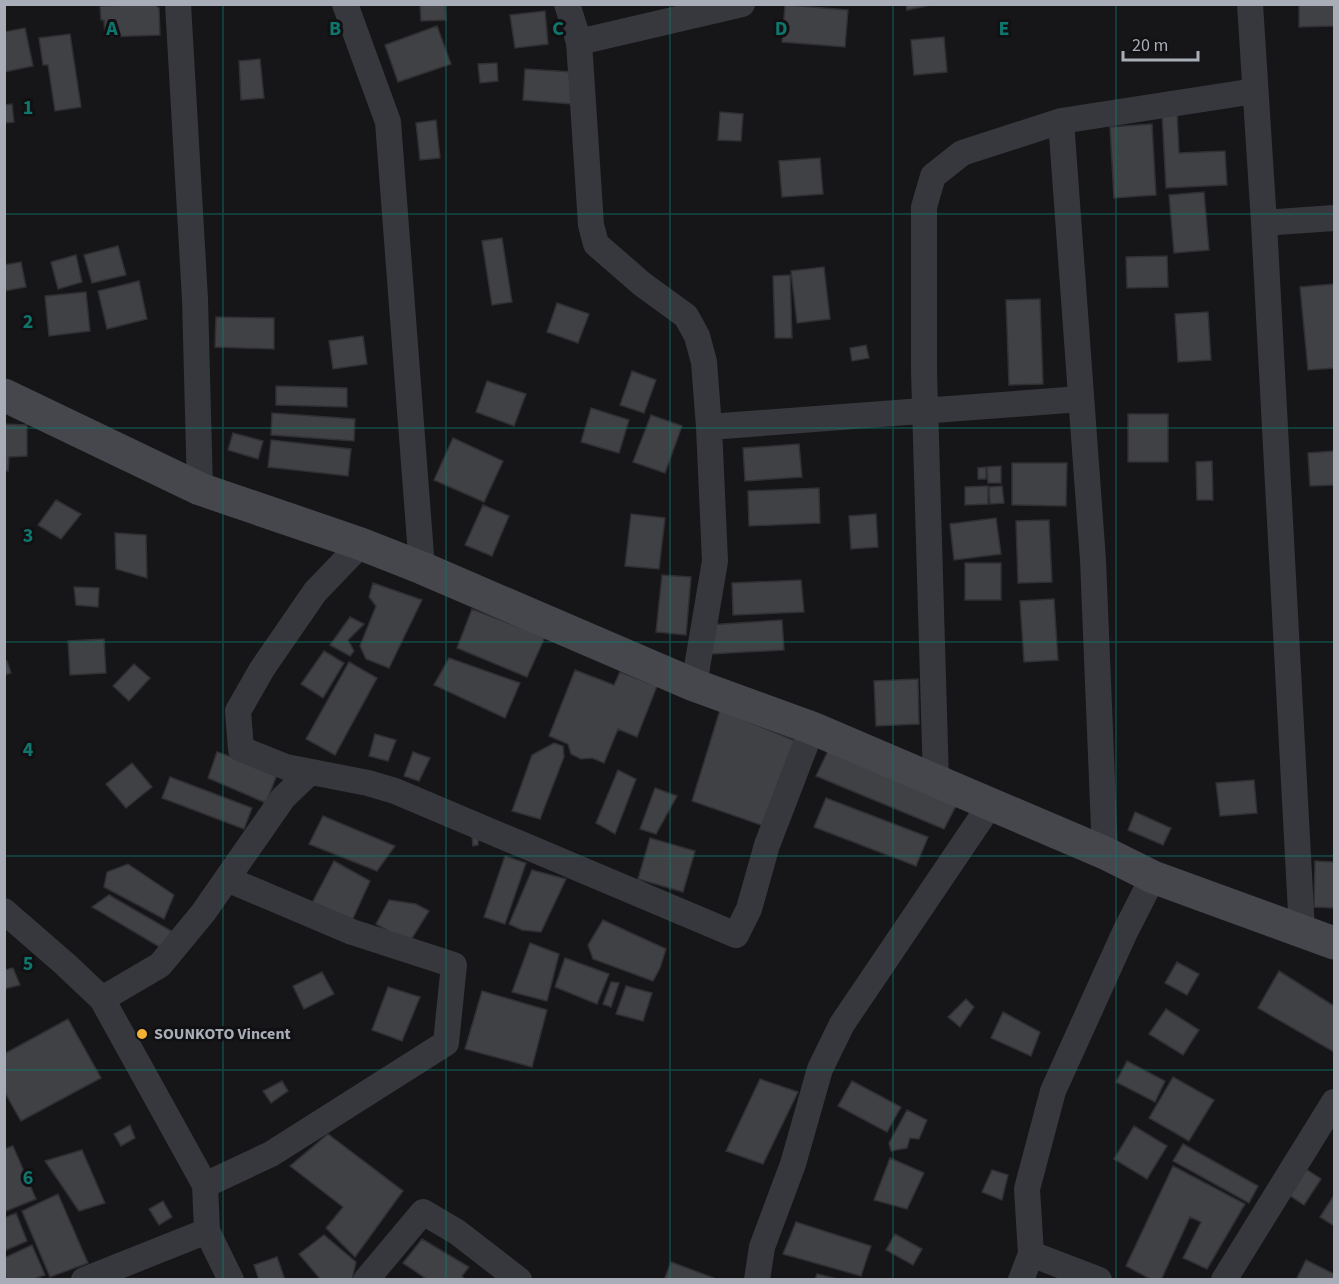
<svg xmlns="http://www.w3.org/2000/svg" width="1339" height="1284" font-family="'Source Sans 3',sans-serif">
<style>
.building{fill:#404145;stroke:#303034;stroke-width:1.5}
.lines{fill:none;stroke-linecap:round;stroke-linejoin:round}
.street{stroke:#37383d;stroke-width:26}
.secondary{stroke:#45474d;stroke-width:33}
.grid{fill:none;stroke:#0f766e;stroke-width:1.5;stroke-opacity:0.55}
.poi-dot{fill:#f2b134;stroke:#111113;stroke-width:2}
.labels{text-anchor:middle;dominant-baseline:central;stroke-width:6;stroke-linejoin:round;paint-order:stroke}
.poi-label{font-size:16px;font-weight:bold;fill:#a8adb8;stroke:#111113;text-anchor:start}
.grid-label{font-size:20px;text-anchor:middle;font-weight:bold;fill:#0f766e;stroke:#111113;stroke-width:6;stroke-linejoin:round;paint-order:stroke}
</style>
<rect width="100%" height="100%" fill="#161618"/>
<path class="building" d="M154,4L159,8L160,35L105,37L104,20H101L100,6Z
M420,4H445L446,20L421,21Z
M906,4H935L907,10Z
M1299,4H1334V26L1299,27Z
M785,5L848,10L845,47L782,42Z
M545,11L548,44L515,48L510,15Z
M437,26L451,64L398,82L385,45Z
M25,28L33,66L4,72V32Z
M70,34L81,107L55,111L48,65H43L39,38Z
M944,37L947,72L914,75L911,40Z
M260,59L264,98L241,100L239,61Z
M497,63L498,81L480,83L478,64Z
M525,69L574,72L572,104L523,100Z
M12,104L14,122L4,123V105Z
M720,112L743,114L741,141L718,140Z
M1177,112L1179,153L1225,151L1227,185L1166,188L1162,113Z
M436,120L440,158L420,160L416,123Z
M1152,124L1156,195L1114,198L1110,127Z
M820,158L823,194L782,197L779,161Z
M1204,192L1209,250L1174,253L1169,195Z
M502,238L512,302L492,305L482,241Z
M118,246L126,275L92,283L84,255Z
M76,255L82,282L58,289L51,262Z
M1167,256L1168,287L1127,288L1126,257Z
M21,262L26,287L4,291V265Z
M824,267L830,319L797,323L791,271Z
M790,275L792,338H775L773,276Z
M139,281L147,319L107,329L98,291Z
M1334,284V368L1308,370L1300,287Z
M86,292L90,331L49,336L45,296Z
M1040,299L1043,384L1009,385L1006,300Z
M557,303L589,314L578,343L547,332Z
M1208,312L1211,360L1178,362L1175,314Z
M216,317L274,318V349L215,347Z
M363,336L367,364L333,369L329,341Z
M866,345L869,358L852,361L850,348Z
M632,371L656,380L644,413L620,405Z
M487,381L526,394L514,426L476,412Z
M276,386L347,388V407L276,405Z
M591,408L629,420L619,453L581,442Z
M272,413L355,419L354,441L271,435Z
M1128,414H1168V462H1128Z
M651,415L682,426L665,473L633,462Z
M4,424L27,425V456L9,457L8,471L4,470Z
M233,433L263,441L258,459L228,450Z
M453,438L503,461L484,502L434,480Z
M271,440L351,449L348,476L268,467Z
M799,444L802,477L745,481L743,448Z
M1334,451V485L1310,486L1308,453Z
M1212,461L1213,500H1197L1196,462Z
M1012,463H1067L1066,506L1012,505Z
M1001,466V483H988L987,467Z
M986,467V479H978V468Z
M988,486V504L965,505V487Z
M1002,486L1004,503L990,504L989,487Z
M819,488L820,523L749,526L748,491Z
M56,500L81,514L61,539L38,525Z
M483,505L509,516L492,556L465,545Z
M631,514L665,518L659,569L625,566Z
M876,514L878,547L851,549L849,516Z
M996,518L1001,554L954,560L950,524Z
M1049,520L1052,582L1018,583L1016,521Z
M115,533L146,535L147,578L116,569Z
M965,563H1001V600H965Z
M662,575L691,577L686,635L656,632Z
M801,580L804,612L733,615L732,583Z
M373,583L422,600L389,668L366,659L360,646L376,606L369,597Z
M74,587L99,588L98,607L76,605Z
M1054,599L1058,660L1024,662L1020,601Z
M472,609L545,637L527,677L457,648Z
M350,617L364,624L348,640L354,651L350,656L330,645Z
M782,620L784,650L710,654L708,625Z
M104,639L106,673L70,675L68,641Z
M324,651L344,663L323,698L301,684Z
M449,658L520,683L505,718L434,685Z
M4,661H7L11,673L4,675Z
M349,662L377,678L335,755L306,739Z
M134,664L150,678L129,701L113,686Z
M575,670L614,685L620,672L657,686L637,737L618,729L604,763L592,758L581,759L571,754L568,744L549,736Z
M918,679L919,724L876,726L874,681Z
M720,710L798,742L767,827L692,801Z
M375,734L396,740L388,761L369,756Z
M554,743L563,746L564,757L540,819L512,811L532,755Z
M828,751L957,804L944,829L816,776Z
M217,752L278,772L266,803L208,778Z
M413,752L430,758L419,781L404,776Z
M132,763L152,787L126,808L106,784Z
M618,770L636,779L615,834L596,823Z
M170,777L252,808L244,829L162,798Z
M1254,780L1257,813L1220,816L1216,783Z
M655,788L677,796L656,834L640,829Z
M826,798L928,837L916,866L814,827Z
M1135,812L1171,828L1163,845L1128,830Z
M323,816L395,846L377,871L309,844Z
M479,833L478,845L473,846L472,836Z
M650,838L695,851L683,892L638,879Z
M505,856L526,863L505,924L484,917Z
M334,861L370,881L350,925L311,905Z
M1315,861L1334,862V908L1314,907Z
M128,864L174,895L164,919L104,887L107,872Z
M532,870L566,879L541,932L522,930L509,924Z
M109,895L173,932L163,949L92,907Z
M389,900L416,904L429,911L409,943L376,924Z
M603,920L666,949L660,968L653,981L593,959L588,945Z
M530,943L559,954L547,1001L512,992Z
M565,958L609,974L597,1004L555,987Z
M1177,962L1199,974L1187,995L1165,983Z
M13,968L20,985L4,989V970Z
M1279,971L1334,1006V1052L1258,1008Z
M322,972L334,994L304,1009L293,986Z
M611,982L619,983L611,1007L603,1004Z
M626,986L652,993L643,1021L616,1014Z
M388,987L420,997L402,1041L372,1030Z
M482,991L547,1010L532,1067L465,1049Z
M966,999L974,1007L960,1027L948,1017Z
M1166,1009L1199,1030L1183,1055L1149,1034Z
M1003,1012L1040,1032L1031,1056L991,1038Z
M68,1019L101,1078L21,1121L4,1091V1054Z
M1127,1061L1165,1081L1155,1102L1116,1082Z
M1173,1077L1214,1100L1189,1141L1149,1118Z
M760,1079L798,1092L763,1164L726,1151Z
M282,1081L288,1091L271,1103L263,1091Z
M852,1081L901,1107L887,1132L838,1106Z
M907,1110L927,1120L919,1139L910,1138L907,1148L891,1151L889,1143Z
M130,1125L135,1138L121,1146L114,1134Z
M1134,1126L1167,1146L1147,1179L1114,1159Z
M328,1134L403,1191L355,1257L326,1228L343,1207L290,1166Z
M1183,1144L1258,1186L1249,1203L1173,1161Z
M13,1146L36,1199L4,1212V1149Z
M82,1150L105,1203L79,1211L45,1161Z
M890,1158L924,1173L907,1209L874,1200Z
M1173,1166L1245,1204L1207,1269L1183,1258L1201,1222L1190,1217L1161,1280H1152L1126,1266Z
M1303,1167L1321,1179L1304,1205L1286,1193Z
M992,1170L1008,1175L1002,1200L982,1192Z
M58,1194L88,1263L50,1277L22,1211Z
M1334,1195V1226L1320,1217Z
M163,1201L172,1217L159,1225L149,1209Z
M16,1213L27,1241L4,1251V1218Z
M796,1222L871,1246L861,1276L783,1254Z
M895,1234L922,1249L913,1265L886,1250Z
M324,1235L356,1262L352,1280H321L299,1254Z
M422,1239L469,1267L462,1276L465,1280H428L403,1263Z
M32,1245L45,1275L31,1280H6L4,1258Z
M277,1257L285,1280H259L254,1265Z
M1306,1260L1334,1274V1280H1296Z
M671,1262L714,1278V1280H664Z
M817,1274L842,1280H815Z"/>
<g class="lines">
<path class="street" d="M178,4L195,299L200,489
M345,4L388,122L422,568
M567,4L579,42L591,225L596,244L642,284L686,316L697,336L704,362L709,427L715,561L694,685
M1250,4L1264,223L1302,931
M579,42L742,4
M1061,121L1093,560L1105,853
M1264,223L1334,218
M709,427L1081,399
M361,544L315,592L262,669L238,711L241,749L286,767L368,783L395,791L736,935L749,909L767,845L812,728
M936,781L924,371V207L933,176L962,153L1061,121L1255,91
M4,911L65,964L102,999L205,1185L207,1231L231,1280
M102,999L160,965L203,913L283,798L309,773
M205,1185L271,1154L446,1043L454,965L352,932L227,879
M1031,1254L1099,1280
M84,1280L207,1231
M366,1280L423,1212L457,1232L519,1280
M757,1280L762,1247L793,1164L820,1069L842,1024L990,805
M1021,1280L1031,1254L1027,1189L1053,1091L1125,932L1153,877
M1224,1280L1334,1102"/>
<path class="secondary" d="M4,395L200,489L361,544L422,568L694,685L812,728L1105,853L1153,877L1334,943"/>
</g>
<path class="grid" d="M223,4V1280M446,4V1280M670,4V1280M893,4V1280M1116,4V1280M4,214H1334M4,428H1334M4,642H1334M4,856H1334M4,1070H1334"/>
<circle class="poi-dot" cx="142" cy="1034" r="6"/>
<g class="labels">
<g class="poi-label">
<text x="154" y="1034">SOUNKOTO Vincent</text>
</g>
</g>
<g class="grid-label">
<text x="112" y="35">A</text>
<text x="335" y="35">B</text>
<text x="558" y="35">C</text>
<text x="781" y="35">D</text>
<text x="1004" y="35">E</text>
<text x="28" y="114">1</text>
<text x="28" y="328">2</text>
<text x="28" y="542">3</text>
<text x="28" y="756">4</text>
<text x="28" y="970">5</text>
<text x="28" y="1184">6</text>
</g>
<rect width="1339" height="1284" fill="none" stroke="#a8adb8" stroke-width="12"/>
<path d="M1123 51v9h75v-9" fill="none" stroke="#a8adb8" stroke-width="3"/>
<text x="1132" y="51" font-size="18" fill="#a8adb8" stroke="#111113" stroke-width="4.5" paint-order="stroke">20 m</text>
</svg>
